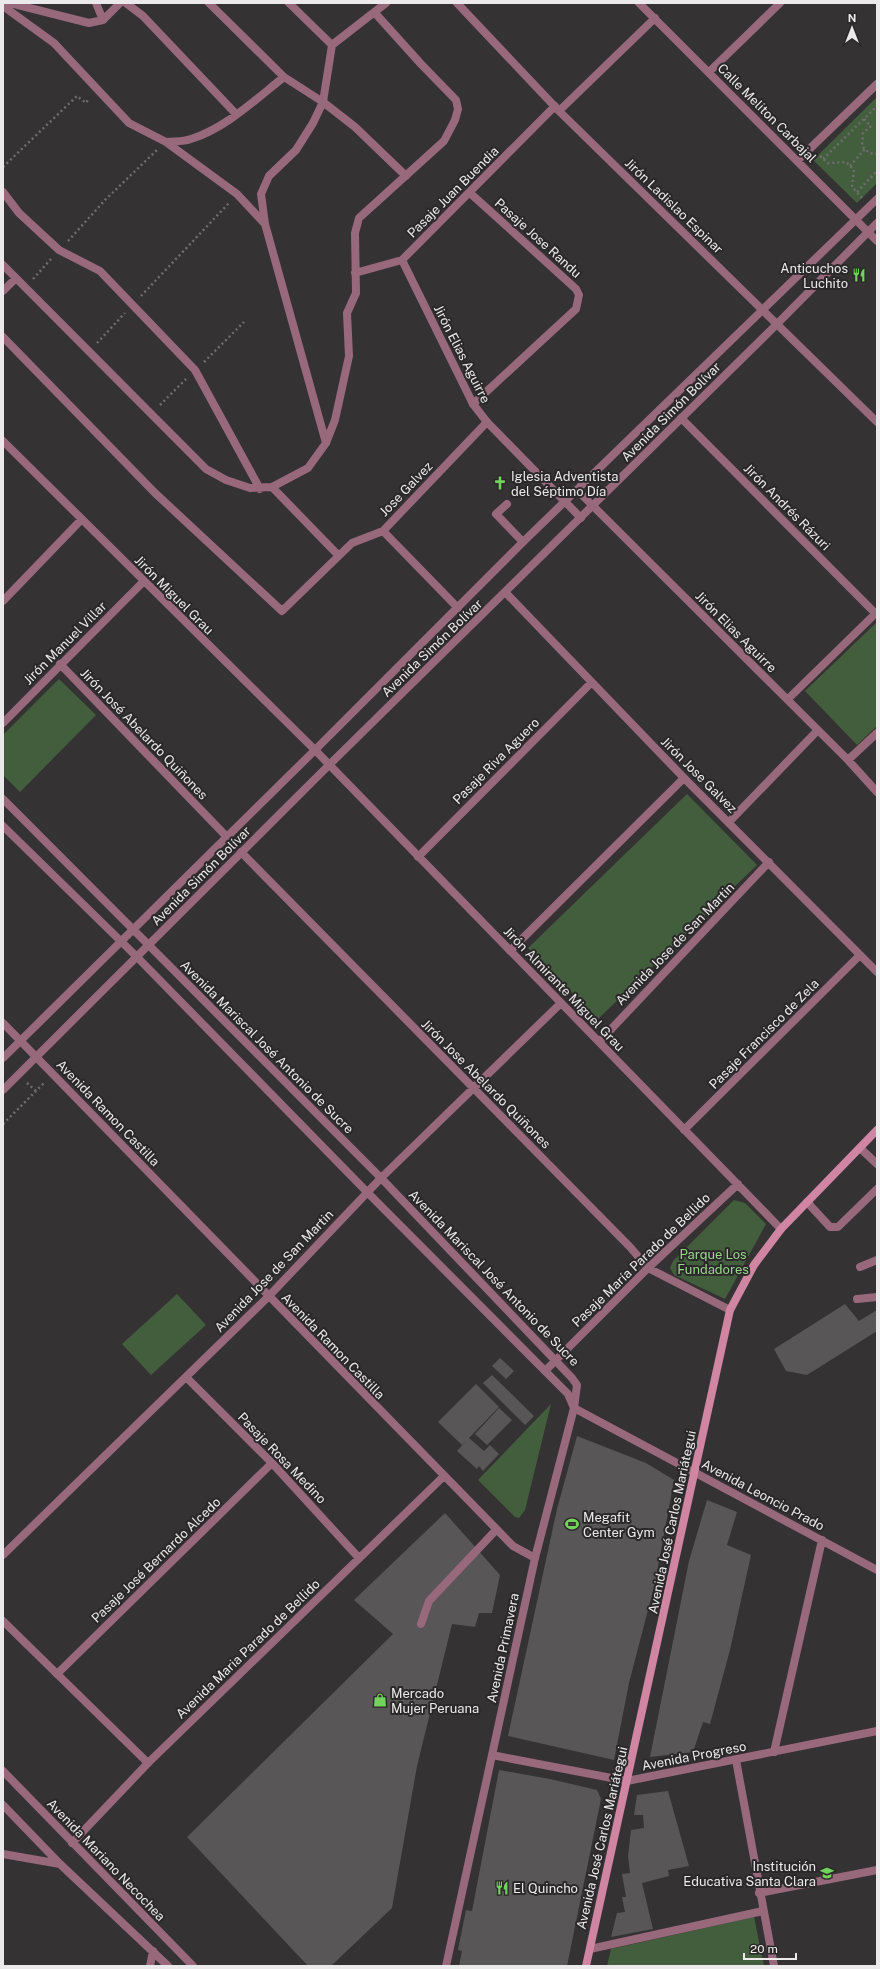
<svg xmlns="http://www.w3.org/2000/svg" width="880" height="1969" font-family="'Public Sans',sans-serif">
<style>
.park{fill:#435e3d}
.building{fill:#595657}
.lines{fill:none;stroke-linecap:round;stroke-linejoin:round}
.path{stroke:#706d6e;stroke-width:2.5;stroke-dasharray:2 3;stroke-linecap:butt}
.service{stroke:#98687b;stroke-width:8}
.pedestrian{stroke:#98687b;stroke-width:8}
.minor{stroke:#98687b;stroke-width:8}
.tertiary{stroke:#98687b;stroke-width:8}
.secondary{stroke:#d085a3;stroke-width:8}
.labels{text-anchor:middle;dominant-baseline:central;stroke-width:4;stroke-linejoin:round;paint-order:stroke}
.street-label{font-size:13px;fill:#ebe9ea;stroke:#2b2829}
.poi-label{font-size:13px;fill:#ebe9ea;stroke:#2b2829;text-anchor:start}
.park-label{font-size:13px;fill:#9ad58e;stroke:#2b2829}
</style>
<rect width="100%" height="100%" fill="#353233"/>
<path class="park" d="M877,97V183L857,203L813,160Z
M877,622V726L857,745L805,691Z
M59,679L96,715L20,792L3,775V735Z
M687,794L757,865L598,1019L528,948Z
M734,1200L745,1203L766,1224L725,1299L674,1275L670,1268L673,1261Z
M177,1294L206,1325L151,1375L122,1344Z
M551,1404L525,1510L519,1518L515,1517L478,1480Z
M754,1917L764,1966H607L611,1949Z"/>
<path class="building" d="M845,1304L859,1321L877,1310V1331L807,1375L786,1371L774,1349Z
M500,1358L514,1371L506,1379L492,1366Z
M492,1375L534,1416L525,1425L483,1383Z
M476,1384L499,1407L469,1438L484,1451L490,1445L499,1454L483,1471L479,1466L477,1469L457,1451L466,1441L462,1445L438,1422Z
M499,1408L512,1420L487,1445L475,1434Z
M577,1436L646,1463L674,1480L655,1583L629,1683L614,1760L508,1736L557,1509Z
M707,1500L737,1512L727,1545L751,1555L730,1650L710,1724L703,1722L693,1752L650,1757L689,1561Z
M445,1513L500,1575L492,1613H479L475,1627L452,1624L417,1766L392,1908L331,1966H308L187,1837L393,1634L354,1600Z
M499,1770L550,1779L597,1790L601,1799L567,1966H459L462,1951L458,1950L466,1910L472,1911Z
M668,1791L689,1866L668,1870L669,1876L642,1883L653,1929L611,1937L617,1913L625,1912L622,1897H626L622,1874L630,1873L628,1856L631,1830L644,1828L643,1815H634L637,1795Z"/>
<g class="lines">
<path class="path" d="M864,119L871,126L863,133L862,146L869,153L877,154
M820,156L828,163L846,162L854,170L852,187L862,198
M823,159L877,106
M850,166L865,149
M3,167L77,96L86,103L89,98
M857,192L877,171
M68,241L106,199L157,150
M33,279L51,259
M141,296L229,203
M97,343L125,313
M204,362L244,322
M160,405L186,379
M27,1083L36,1091
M3,1124L44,1083"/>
<path class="service" d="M402,260L473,404L487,422L581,518
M507,504L496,514L523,542
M860,1148L877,1164
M807,1202L830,1227H838L877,1189
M3,1621L148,1763
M421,1624L429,1601L496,1530"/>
<path class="pedestrian" d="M590,1949L763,1911"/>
<path class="minor" d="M10,3L89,23L103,20L120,3
M96,3L103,20
M126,3L143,16L236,114
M209,3L284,77L323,102L355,127L406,176
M289,3L332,45
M457,3L559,111L877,422
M639,3L877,241
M3,6L54,43L129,123L166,142L237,194L265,224
M709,72L780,3
M559,111L655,18
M166,142C174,141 183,142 191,139C226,128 256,99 284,77
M797,161L877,84
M3,192L19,213L59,250L100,271L195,370L260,489
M470,193L576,289L579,295L576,309L473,404
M3,265L206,469L226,480L250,488L272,487L308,468L326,443L335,420L349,356L347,313L356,293L355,233L359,218L444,141L455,120L458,109L456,100L421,64L375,13
M355,273L402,260L555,106
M3,291L16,278
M3,337L155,493L282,611L352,543L383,531L487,422
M681,418L876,614
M3,441L315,750L781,1229
M326,443L265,224L261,194L269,176L296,150L313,123L323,102L332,45L386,3
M272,487L338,555
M577,490L848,760L877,792
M383,531L458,608
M506,593L684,778L877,972
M3,601L81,520
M60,664L227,837
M788,699L877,612
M3,723L144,581
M848,760L877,733
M729,822L818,730
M241,852L630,1247L648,1268L730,1310
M418,857L591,683
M510,951L684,778
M3,1023L513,1546L535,1558
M599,1042L769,862
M684,1130L860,955
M860,1267L877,1260
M857,1299L877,1297
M545,1371L648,1268L738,1184
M186,1377L272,1463L359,1558
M574,1408L877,1570
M3,1555L268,1297L381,1178L561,1003
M57,1674L272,1463
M774,1752L822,1540
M736,1760L774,1966
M3,1771L193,1966
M3,1805L60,1864L168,1966
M72,1843L148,1763L444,1476
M3,1854L60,1864
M759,1893L877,1870
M150,1966L153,1951"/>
<path class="tertiary" d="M3,799L381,1178L572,1378L577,1385L574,1408L535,1558L446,1966
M3,826L137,957L367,1192L562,1388L568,1394L574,1408
M3,1058L315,750L523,542L877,199
M3,1090L329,765L777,324L877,223
M492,1755L627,1781L877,1731"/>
<path class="secondary" d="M586,1966L730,1310L754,1265L781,1229L877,1130"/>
</g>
<defs>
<g id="restaurant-bare" transform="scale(1.08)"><path d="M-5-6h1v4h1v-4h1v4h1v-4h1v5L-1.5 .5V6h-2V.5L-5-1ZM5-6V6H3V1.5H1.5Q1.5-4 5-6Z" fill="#73d25d" stroke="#2b2829" stroke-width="2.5" paint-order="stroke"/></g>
<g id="church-bare" transform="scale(1.08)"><path d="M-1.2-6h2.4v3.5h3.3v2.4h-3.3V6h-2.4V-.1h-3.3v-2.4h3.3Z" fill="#73d25d" stroke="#2b2829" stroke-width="2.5" paint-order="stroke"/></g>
<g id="stadium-bare" transform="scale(1.08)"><path d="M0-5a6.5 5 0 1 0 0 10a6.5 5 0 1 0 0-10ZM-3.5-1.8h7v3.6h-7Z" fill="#73d25d" stroke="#2b2829" stroke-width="2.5" paint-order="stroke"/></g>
<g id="shop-bare" transform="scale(1.08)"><path d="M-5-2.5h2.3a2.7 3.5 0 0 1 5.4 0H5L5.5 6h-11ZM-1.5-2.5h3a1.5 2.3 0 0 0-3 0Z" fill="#73d25d" stroke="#2b2829" stroke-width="2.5" paint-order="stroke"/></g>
<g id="school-bare" transform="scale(1.08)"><path d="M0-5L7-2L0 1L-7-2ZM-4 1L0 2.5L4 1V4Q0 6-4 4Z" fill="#73d25d" stroke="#2b2829" stroke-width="2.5" paint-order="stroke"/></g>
</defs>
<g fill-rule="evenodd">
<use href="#restaurant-bare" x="859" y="275"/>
<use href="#church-bare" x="500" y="483"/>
<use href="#stadium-bare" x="572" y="1524"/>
<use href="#shop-bare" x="380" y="1700"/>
<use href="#school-bare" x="827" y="1873"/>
<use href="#restaurant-bare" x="502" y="1888"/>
</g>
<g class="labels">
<g class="street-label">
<text transform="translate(767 113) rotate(45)">Calle Meliton Carbajal</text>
<text transform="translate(453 192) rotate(-45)">Pasaje Juan Buendia</text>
<text transform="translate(674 206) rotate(44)">Jirón Ladislao Espinar</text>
<text transform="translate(538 238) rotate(42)">Pasaje Jose Randu</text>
<text transform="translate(462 354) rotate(63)">Jirón Elias Aguirre</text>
<text transform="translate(671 412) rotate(-45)">Avenida Simón Bolívar</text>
<text transform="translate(406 489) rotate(-46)">Jose Galvez</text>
<text transform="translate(787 507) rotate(45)">Jirón Andrés Rázuri</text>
<text transform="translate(174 595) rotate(45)">Jirón Miguel Grau</text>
<text transform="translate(736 632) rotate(45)">Jirón Elias Aguirre</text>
<text transform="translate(65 643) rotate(-45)">Jirón Manuel Villar</text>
<text transform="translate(432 648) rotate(-44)">Avenida Simón Bolívar</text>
<text transform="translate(144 734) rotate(46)">Jirón José Abelardo Quiñones</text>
<text transform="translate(496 761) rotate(-45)">Pasaje Riva Aguero</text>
<text transform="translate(699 775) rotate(45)">Jirón Jose Galvez</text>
<text transform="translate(201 876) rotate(-45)">Avenida Simón Bolívar</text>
<text transform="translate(675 944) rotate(-46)">Avenida Jose de San Martin</text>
<text transform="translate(564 989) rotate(46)">Jirón Almirante Miguel Grau</text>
<text transform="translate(764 1034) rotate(-45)">Pasaje Francisco de Zela</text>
<text transform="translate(267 1047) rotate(45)">Avenida Mariscal José Antonio de Sucre</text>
<text transform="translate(486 1084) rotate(45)">Jirón Jose Abelardo Quiñones</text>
<text transform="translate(108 1113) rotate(46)">Avenida Ramon Castilla</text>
<text transform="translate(641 1260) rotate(-44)">Pasaje María Parado de Bellido</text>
<text transform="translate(274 1271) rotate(-46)">Avenida Jose de San Martin</text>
<text transform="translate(494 1278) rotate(46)">Avenida Mariscal José Antonio de Sucre</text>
<text transform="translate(333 1346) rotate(46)">Avenida Ramon Castilla</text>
<text transform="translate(282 1458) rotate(46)">Pasaje Rosa Medino</text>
<text transform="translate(763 1495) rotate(28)">Avenida Leoncio Prado</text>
<text transform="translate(672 1522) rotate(-78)">Avenida José Carlos Mariátegui</text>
<text transform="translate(156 1560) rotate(-44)">Pasaje José Bernardo Alcedo</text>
<text transform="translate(503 1648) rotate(-78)">Avenida Primavera</text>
<text transform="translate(248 1649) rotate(-44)">Avenida Maria Parado de Bellido</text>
<text transform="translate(694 1756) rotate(-11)">Avenida Progreso</text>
<text transform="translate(602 1838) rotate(-77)">Avenida José Carlos Mariátegui</text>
<text transform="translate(106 1860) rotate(46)">Avenida Mariano Necochea</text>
</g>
<g class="poi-label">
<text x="848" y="268" text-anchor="end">Anticuchos<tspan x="848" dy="15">Luchito</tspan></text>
<text x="511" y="476">Iglesia Adventista<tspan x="511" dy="15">del Séptimo Día</tspan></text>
<text x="583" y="1517">Megafit<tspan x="583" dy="15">Center Gym</tspan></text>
<text x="391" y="1693">Mercado<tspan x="391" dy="15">Mujer Peruana</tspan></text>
<text x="816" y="1866" text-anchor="end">Institución<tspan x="816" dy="15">Educativa Santa Clara</tspan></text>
<text x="513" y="1888">El Quincho</text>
</g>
<g class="park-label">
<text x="713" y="1254">Parque Los<tspan x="713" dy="15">Fundadores</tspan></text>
</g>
</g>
<rect width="880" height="1969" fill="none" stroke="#ebe9ea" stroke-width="8"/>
<g transform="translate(852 28)" stroke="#2b2829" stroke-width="3" paint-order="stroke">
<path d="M0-3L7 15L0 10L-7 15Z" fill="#ebe9ea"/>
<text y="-6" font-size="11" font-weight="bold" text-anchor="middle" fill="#ebe9ea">N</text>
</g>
<path d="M744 1953v6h52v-6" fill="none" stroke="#ebe9ea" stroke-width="2"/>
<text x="750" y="1953" font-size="12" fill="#ebe9ea" stroke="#2b2829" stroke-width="3" paint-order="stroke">20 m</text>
</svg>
